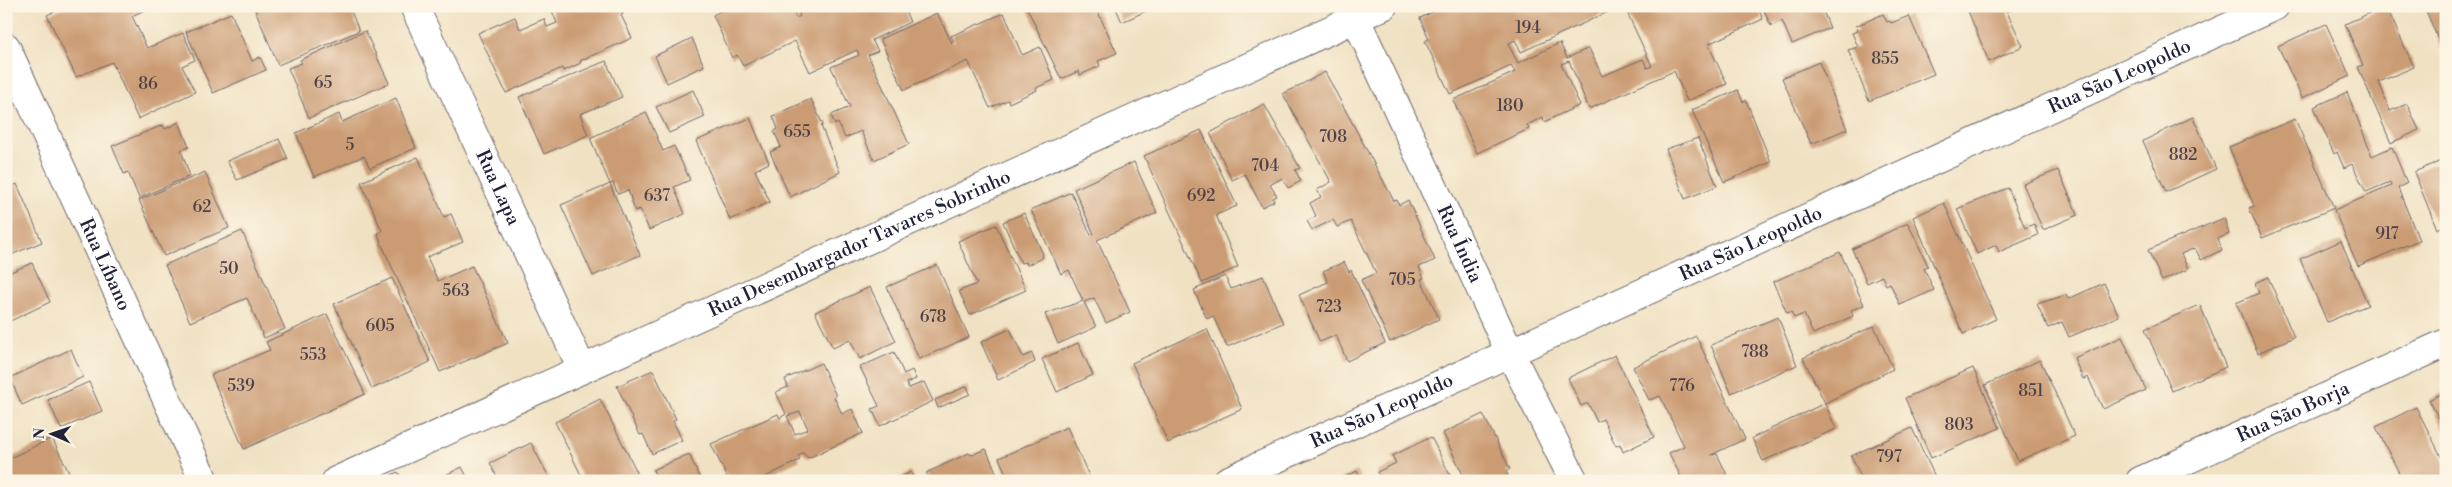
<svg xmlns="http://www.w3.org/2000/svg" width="2452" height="487" font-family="'Libre Bodoni',serif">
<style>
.building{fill:#cb9b73;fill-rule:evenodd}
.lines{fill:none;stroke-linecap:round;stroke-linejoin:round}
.minor-casing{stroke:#6a656a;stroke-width:30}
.minor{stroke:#fff;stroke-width:28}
.labels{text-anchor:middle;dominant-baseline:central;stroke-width:4;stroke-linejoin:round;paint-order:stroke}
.number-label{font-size:16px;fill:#4c4049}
.street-label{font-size:19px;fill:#22223b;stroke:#fcf5e5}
</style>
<rect width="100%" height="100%" fill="#fcf5e5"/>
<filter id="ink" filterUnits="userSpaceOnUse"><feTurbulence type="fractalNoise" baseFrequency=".02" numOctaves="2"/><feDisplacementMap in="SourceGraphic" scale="10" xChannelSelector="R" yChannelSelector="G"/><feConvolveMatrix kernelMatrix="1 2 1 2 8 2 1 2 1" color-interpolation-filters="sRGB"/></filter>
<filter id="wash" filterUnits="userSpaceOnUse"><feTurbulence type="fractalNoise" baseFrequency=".0096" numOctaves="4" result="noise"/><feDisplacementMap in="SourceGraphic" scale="20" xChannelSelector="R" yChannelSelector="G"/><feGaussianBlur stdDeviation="1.12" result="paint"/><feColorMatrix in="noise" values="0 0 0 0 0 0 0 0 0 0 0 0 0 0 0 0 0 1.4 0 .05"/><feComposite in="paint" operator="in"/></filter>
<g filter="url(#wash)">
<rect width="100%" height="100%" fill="#f0e1c2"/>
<g id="blocks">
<path class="building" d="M67,6H153L132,16L147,48L183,33L195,60L182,66L195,92L138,119L112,62L76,77L47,15Z
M256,6H349L359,31L278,65L254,7Z
M550,6H620L623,14L621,15L632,38L580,61L581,63L563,71L562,68L506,93L478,33L515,17L520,29L544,19L547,27L557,23Z
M731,6H791L796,18L800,16L795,6H903L910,22L872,40L878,51L868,55L909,144L874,160L861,131L845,138L838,123L835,125L831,115L850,107L831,67L859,55L857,50L810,72L795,41L743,66L737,55L732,58L713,15Z
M1026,6H1095L1117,53L1098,61L1100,66L1080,75L1079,71L1061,79Z
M1115,6H1157L1122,22Z
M1446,6H1606L1608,12L1521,52L1515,40L1508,44L1518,63L1560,43L1567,58L1589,48L1602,76L1643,59L1647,68L1652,66L1624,6H1757L1763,19L1708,44L1727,84L1687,101L1674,71L1589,109L1569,61L1561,64L1580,105L1544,122L1543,117L1527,125L1529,129L1477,153L1453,100L1515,72L1511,66L1450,94L1425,41L1429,39L1420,18Z
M1762,6H1821L1830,28L1792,44L1782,21L1771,26Z
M1966,6H2019L2007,12L2023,46L1989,62Z
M2386,6L2414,67L2379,82L2390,111L2407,104L2419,130L2391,143L2358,67L2363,65L2345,24Z
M2424,6H2446V58Z
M231,13L252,61L260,57L266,70L213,93L186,32Z
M937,13L952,43L954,42L951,36L1004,13L1022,55L1040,47L1054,80L1036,88L1037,90L1009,103L1008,100L990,108L968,61L904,90L880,39Z
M1883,14L1887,22L1890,21L1891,23L1909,16L1934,74L1869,101L1848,50L1858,47L1852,33L1858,31L1856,26Z
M2326,24L2350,76L2302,98L2278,46Z
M365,31L389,83L309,118L288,68L302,63L300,60Z
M692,38L704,66L667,83L655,56Z
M606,61L622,97L580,114L588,135L544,154L519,97Z
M1819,62L1847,129L1811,144L1782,78Z
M1325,72L1394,201L1397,200L1399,205L1408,200L1435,260L1419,267L1424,278L1421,279L1439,319L1390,342L1361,280L1376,273L1351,221L1337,227L1333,220L1312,230L1307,221L1316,216L1310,203L1321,197L1317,190L1331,182L1283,94Z
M693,90L705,117L669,133L656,107Z
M1738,90L1743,102L1746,100L1771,162L1724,182L1692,110Z
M2347,92L2372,156L2392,147L2407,183L2398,188L2419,240L2358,266L2334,210L2391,186L2390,182L2366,192L2352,164L2344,168L2337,152L2334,154L2314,107Z
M396,98L416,148L370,168L364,156L314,177L296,133L339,114L342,122Z
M811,99L823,125L821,126L840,172L790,197L770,152L781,147L774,131L778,129L773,116Z
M1264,104L1300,168L1295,170L1301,181L1288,188L1282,178L1270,185L1277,196L1273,198L1274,201L1262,207L1245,174L1232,180L1210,133Z
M646,112L663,151L674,146L690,180L674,187L685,214L649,230L640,209L635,211L628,190L618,194L613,183L610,184L640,255L593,276L561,205L610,184L590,138Z
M2193,117L2216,169L2166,192L2143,141Z
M750,118L769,163L755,170L770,202L730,220L696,141Z
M2295,119L2334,208L2262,238L2249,208L2254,206L2229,147Z
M179,122L189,147L181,150L190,176L139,198L128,172L124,174L112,146L163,125L165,129Z
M1201,130L1237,206L1216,215L1238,267L1202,283L1144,156Z
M1698,138L1717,186L1685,199L1666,149Z
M279,139L288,159L237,180L227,161Z
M418,157L444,217L451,214L463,242L427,257L438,281L472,266L508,343L440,372L381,243L378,233L382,231L361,182Z
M2446,159V225L2437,229L2414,172Z
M1134,162L1157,213L1097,240L1130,312L1106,323L1094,298L1084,302L1096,327L1058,344L1045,314L1083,301L1069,270L1061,274L1031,210L1071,192L1091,235L1094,234L1074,189Z
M2058,170L2078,215L2043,230L2023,184Z
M205,172L229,228L164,256L139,200Z
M17,184L42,242L6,257V189Z
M2008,188L2025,228L2034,224L2038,235L1999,252L1996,245L1977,254L1957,209Z
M1944,203L1996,319L1963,334L1913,217Z
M1024,213L1043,254L1042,258L1027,265L1026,262L1021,263L1003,222Z
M2224,218L2229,234L2217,239L2222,250L2201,260L2195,248L2181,254L2188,269L2162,281L2148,250Z
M1908,223L1928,266L1924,268L1934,290L1900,305L1890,283L1886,285L1882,276L1867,283L1852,249Z
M996,225L1026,290L970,315L959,291L977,284L958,241Z
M242,231L285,329L264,338L247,298L190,322L165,265Z
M2341,241L2368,305L2327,322L2300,259Z
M1840,252L1864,305L1851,310L1853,316L1813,334L1804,314L1794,318L1791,312L1787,313L1773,282Z
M1344,262L1349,272L1351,270L1385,343L1347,361L1336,335L1320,342L1299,295L1328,282L1323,271Z
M32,263L50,302L6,323V274Z
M937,265L969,337L919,359L887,287Z
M1225,276L1231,289L1263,276L1283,323L1227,347L1213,316L1207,319L1194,290Z
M2268,277L2294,337L2258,353L2236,303L2259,293L2255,283Z
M392,278L430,362L372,389L334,304Z
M2104,283L2119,316L2069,337L2062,322L2048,328L2037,304L2066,295L2068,299Z
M870,287L896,341L860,359L850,340L833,348L815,312Z
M2200,305L2226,367L2172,391L2145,329Z
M327,314L365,394L244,449L211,375L270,350L266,342Z
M1778,317L1797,365L1731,393L1711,345Z
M1874,326L1893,369L1825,403L1803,358Z
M1010,329L1023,357L1032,353L1035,362L998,380L981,342Z
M1207,329L1242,409L1168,443L1132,363Z
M1696,336L1745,439L1711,455L1717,454L1730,481H1683L1669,453L1684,446L1660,396L1649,400L1633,367Z
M2122,337L2146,390L2103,409L2088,377L2083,379L2074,358Z
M1078,343L1093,375L1057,392L1042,359Z
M71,349L83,377L22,405L10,378Z
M894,352L904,374L912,370L916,379L906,383L909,388L924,382L933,401L880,426L872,409L879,406L860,367Z
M1615,355L1654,437L1623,452L1620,444L1616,446L1603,419L1597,422L1588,403L1581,406L1568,378Z
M2040,360L2075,436L2018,461L1985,385Z
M821,363L836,396L834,397L842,414L852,409L863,433L808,458L803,453L798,456L800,460L757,481H729L711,444L778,414L780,418L786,414L776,392L788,387L785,379ZM800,412L808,429L795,434L787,416Z
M1973,368L2000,428L1931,458L1905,398Z
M653,370L676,419L673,421L682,440L652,454L643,434L640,435L617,386Z
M89,382L102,411L61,429L48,400Z
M967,386L970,394L938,408L935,400Z
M2446,391V432L2429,400Z
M600,399L637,472L620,481H584L555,422Z
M1825,403L1836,429L1763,461L1752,438Z
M2416,407L2446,466V481H2403L2376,427Z
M1483,414L1510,469L1506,471L1510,481H1466L1443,433Z
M1067,427L1090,478L1085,481H1009L999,458Z
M1912,428L1937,481H1863L1851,456Z
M1431,437L1453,481H1382L1377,472L1396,463L1392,456Z
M52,438L73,481H6V460Z
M531,443L551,481H499L490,463Z
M986,449L1000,481H927L931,479L926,473L969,453L971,455Z
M689,454L701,481H658L653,470Z
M462,467L469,481H434Z
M1357,471L1362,481H1337Z
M398,472L403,481H378Z
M911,472L915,481H893Z"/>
</g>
</g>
<g filter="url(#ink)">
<use href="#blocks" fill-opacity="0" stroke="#6a656a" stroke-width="1"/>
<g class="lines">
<g class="minor-casing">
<g id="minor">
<path id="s1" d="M414,6L582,369"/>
<path id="s2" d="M1350,6L1510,353L1574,481"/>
<path id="s3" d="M6,47L204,481"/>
<path id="s4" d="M336,481L1383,6"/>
<path id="s5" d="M1227,481L2275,6"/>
<path id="s6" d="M2140,481L2446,343"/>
</g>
</g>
<use href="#minor" class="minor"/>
</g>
</g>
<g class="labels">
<g class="number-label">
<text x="1528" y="28">194</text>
<text x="1885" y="59">855</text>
<text x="323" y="83">65</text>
<text x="148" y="84">86</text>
<text x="1510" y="106">180</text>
<text x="797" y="132">655</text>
<text x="1333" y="137">708</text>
<text x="350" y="145">5</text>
<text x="2183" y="155">882</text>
<text x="1265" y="166">704</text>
<text x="657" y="196">637</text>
<text x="1201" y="196">692</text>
<text x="202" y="207">62</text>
<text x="2387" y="234">917</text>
<text x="229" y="269">50</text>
<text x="1402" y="280">705</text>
<text x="456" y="291">563</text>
<text x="1329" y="307">723</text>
<text x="933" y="317">678</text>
<text x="380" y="326">605</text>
<text x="1755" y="352">788</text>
<text x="313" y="355">553</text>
<text x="241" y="386">539</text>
<text x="1682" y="386">776</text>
<text x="2031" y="391">851</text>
<text x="1959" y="425">803</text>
<text x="1889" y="457">797</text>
</g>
<g class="street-label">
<text stroke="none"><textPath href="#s5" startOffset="980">Rua São Leopoldo</textPath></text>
<text stroke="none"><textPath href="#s1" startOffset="200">Rua Lapa</textPath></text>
<text stroke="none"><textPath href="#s4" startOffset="575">Rua Desembargador Tavares Sobrinho</textPath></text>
<text stroke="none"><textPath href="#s5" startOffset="575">Rua São Leopoldo</textPath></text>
<text stroke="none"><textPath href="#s2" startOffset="262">Rua Índia</textPath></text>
<text stroke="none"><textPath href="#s3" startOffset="239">Rua Líbano</textPath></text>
<text stroke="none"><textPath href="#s5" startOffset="170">Rua São Leopoldo</textPath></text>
<text stroke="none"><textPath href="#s6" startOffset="168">Rua São Borja</textPath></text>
</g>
</g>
<rect width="2452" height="487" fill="none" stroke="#fcf5e5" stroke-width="25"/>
<g transform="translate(52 434) rotate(272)" stroke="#fcf5e5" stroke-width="4" paint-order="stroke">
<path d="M0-4L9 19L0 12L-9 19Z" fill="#22223b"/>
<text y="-8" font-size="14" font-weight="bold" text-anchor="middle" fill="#22223b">N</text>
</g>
</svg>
